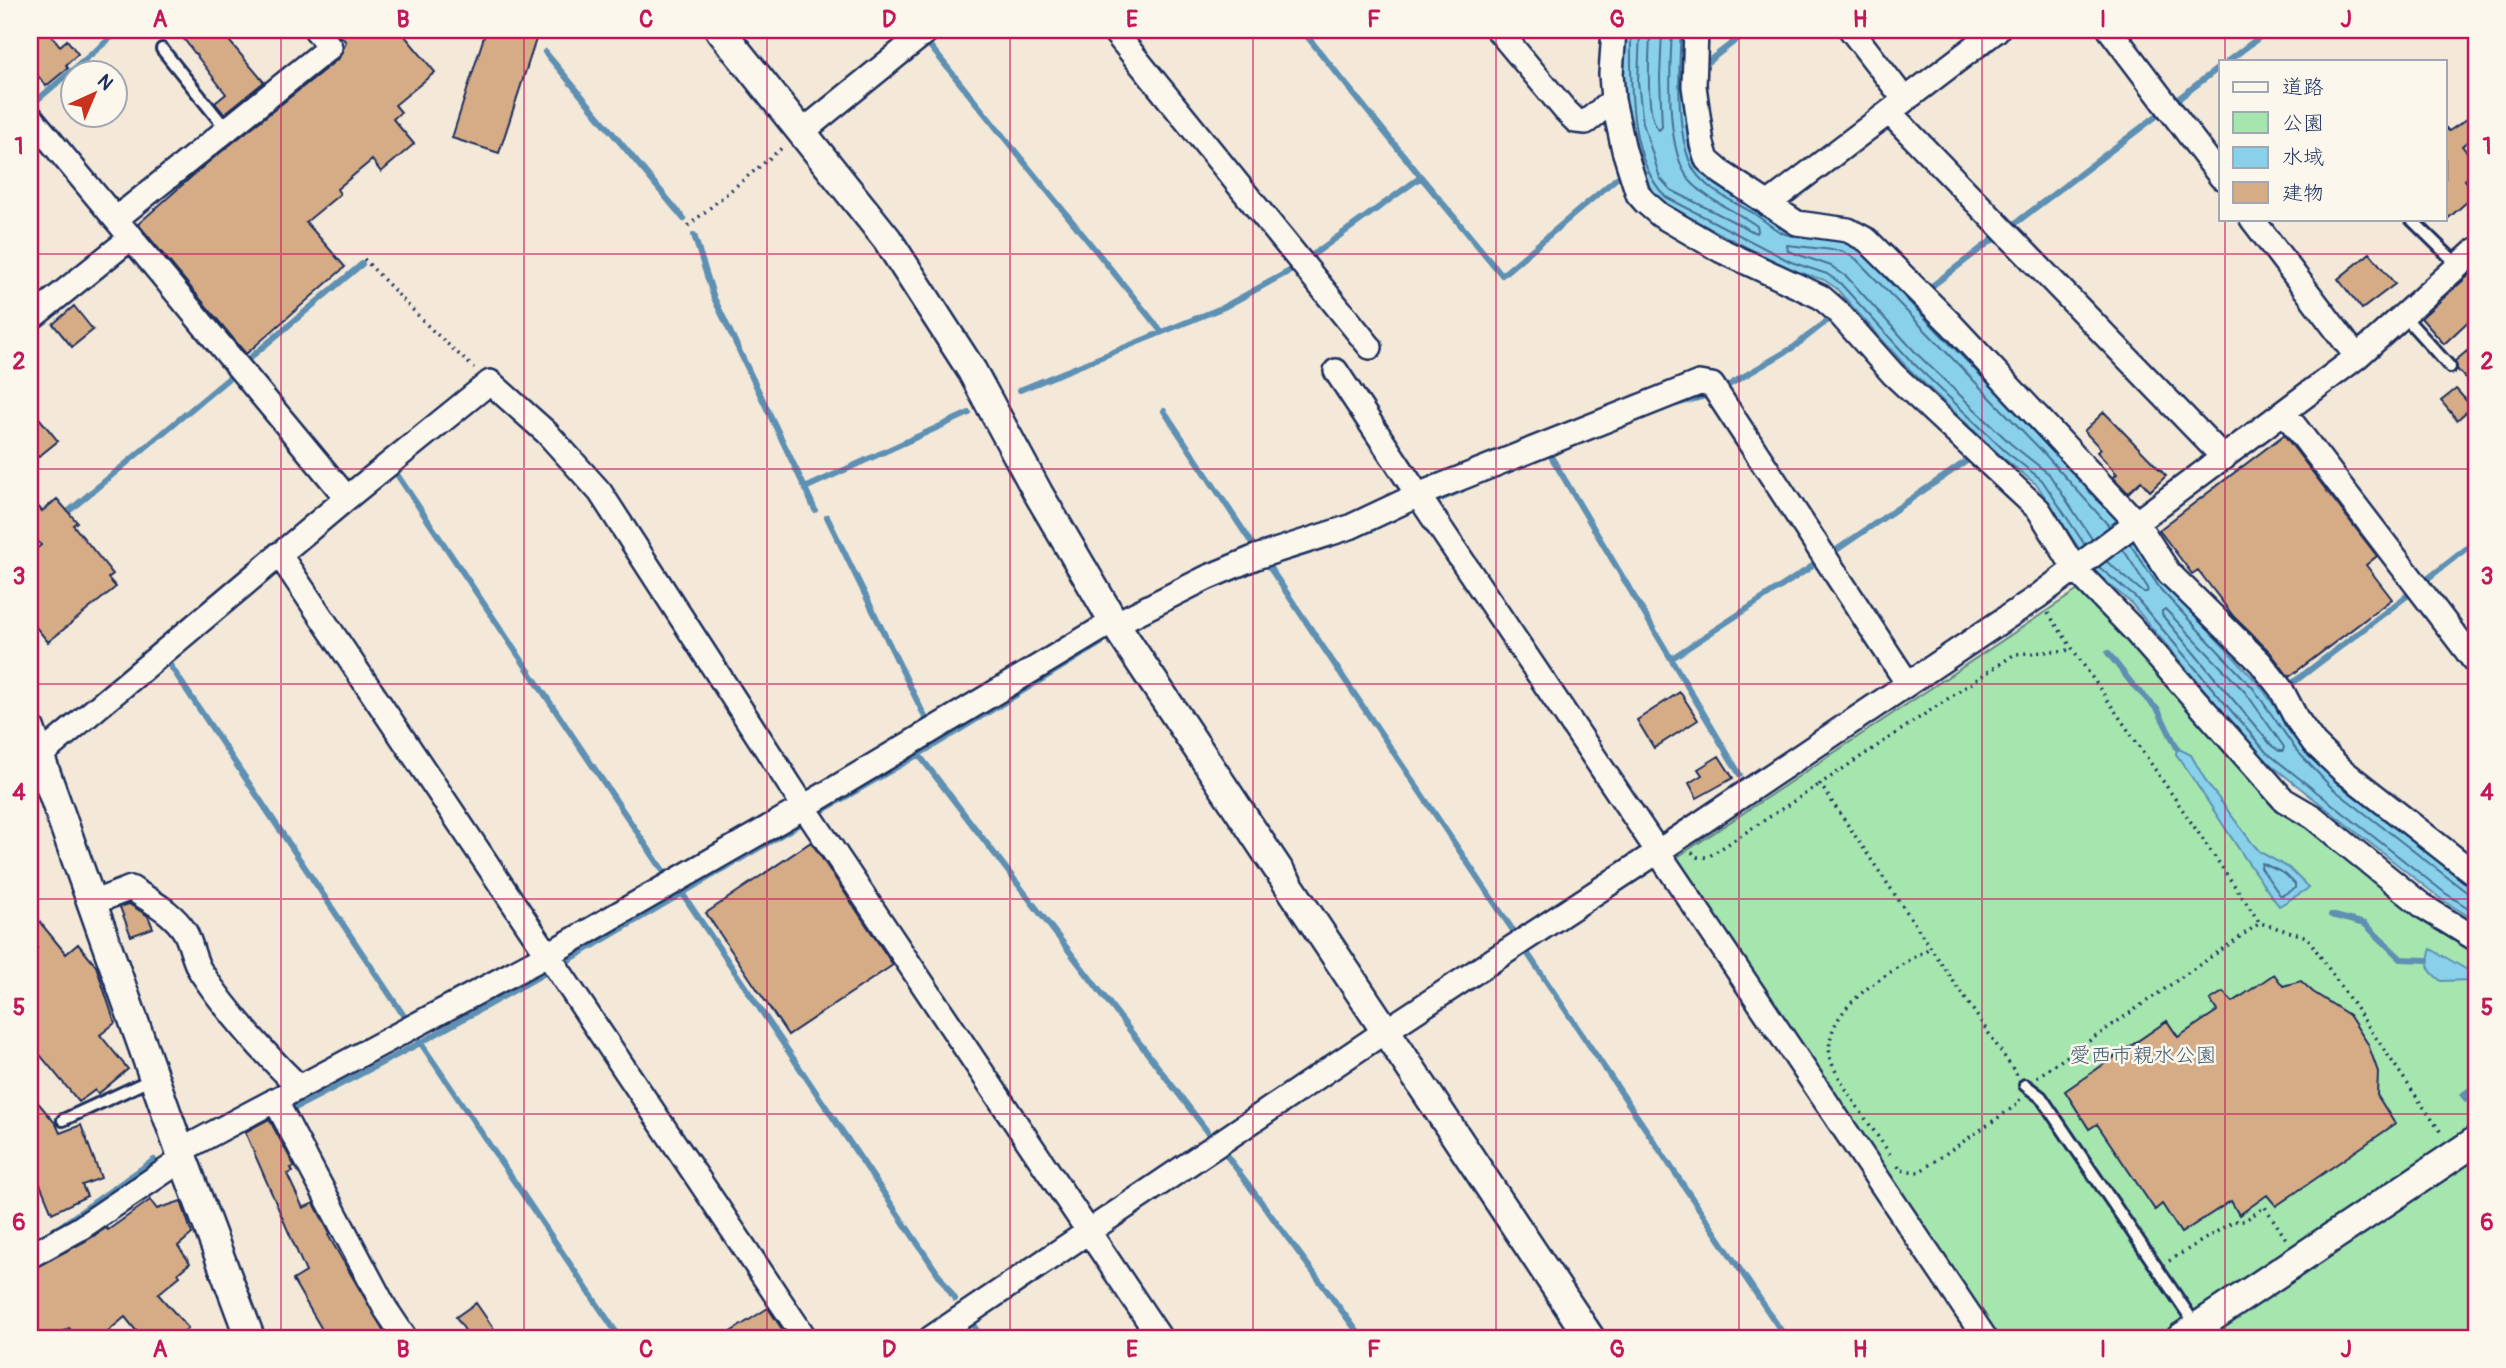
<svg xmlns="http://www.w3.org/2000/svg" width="2506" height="1368" font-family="Pangolin,'Klee One',sans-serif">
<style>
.green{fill:#a5e5ae;stroke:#608a86;stroke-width:2}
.water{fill:#89d1eb;stroke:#5d90b3;stroke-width:2}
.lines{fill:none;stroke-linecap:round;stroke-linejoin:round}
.shore{stroke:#477096;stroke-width:2}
.stream{stroke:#5d90b3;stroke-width:6}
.building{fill:#d6ac87;stroke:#1b2f5e;stroke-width:2}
.service-casing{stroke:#1b2f5e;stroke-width:16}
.minor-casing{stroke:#1b2f5e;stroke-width:28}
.tertiary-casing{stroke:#1b2f5e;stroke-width:33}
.path{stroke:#1b2f5e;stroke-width:3.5;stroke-dasharray:2 5;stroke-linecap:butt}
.service{stroke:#fbf7ec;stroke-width:10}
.minor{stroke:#fbf7ec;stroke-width:23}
.tertiary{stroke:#fbf7ec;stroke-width:28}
.grid{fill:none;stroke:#c2185b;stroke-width:2;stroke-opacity:0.55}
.labels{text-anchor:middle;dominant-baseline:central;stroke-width:5;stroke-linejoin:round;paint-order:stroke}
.park-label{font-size:21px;fill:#3e5c72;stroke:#fbf7ec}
.neatline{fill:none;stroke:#c2185b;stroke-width:2.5}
.grid-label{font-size:23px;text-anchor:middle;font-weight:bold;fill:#c2185b}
</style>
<rect width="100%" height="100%" fill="#f4e8d8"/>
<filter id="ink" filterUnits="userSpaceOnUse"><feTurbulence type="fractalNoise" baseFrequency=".0143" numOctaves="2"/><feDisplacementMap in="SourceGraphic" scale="14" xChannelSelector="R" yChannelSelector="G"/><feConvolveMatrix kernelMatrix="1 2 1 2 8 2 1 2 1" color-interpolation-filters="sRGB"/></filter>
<g filter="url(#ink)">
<path class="green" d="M2081,588L2310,826L2426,923L2476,949V1338H1992L1676,858Z"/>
<path class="water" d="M1624,30H1688V134L1697,162L1703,172L1726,191L1805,229L1866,247L2121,516L2166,586L2258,683L2303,746L2338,784L2476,890V921L2441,899L2261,757L2131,603L2094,571L2037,485L2001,456L1905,365L1836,288L1824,280L1789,269L1661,203L1645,186L1627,126L1622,83Z
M2177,748L2191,755L2207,783L2253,844L2260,852L2289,868L2309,888L2279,906C2243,859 2211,804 2176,754Z
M2431,949L2476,975V983L2471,980L2441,981C2428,971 2425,966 2431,949Z"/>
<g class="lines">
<path class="shore" d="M1631,30C1631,81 1627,158 1666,197L1791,262L1827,274L1840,283L1910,360L2005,451L2042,480L2085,545
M1640,30L1638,82L1643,123L1660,178L1671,190L1756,233L1758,230L1757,226C1736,211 1712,203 1693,184C1664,156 1670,68 1672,30
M1650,30C1650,51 1644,116 1659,130L1662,127L1660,78L1662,30
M1681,30C1679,66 1674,150 1699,177C1712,192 1730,200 1748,210C1764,218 1775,234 1794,236
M1886,278L1984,379
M2092,539L2049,474L2011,444L1917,354L1847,277L1831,266L1788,251L1787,245L1842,251L1857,260L2042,451L2109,526
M2130,544L2161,590L2253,688L2297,751L2332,788L2469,894L2476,895
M2106,561L2143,592H2147L2148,588L2123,549
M2099,567L2136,598L2266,752L2445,893L2476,913
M2165,609L2246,693L2284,747L2283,751H2279L2272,746L2162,615V611Z
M2262,863L2285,874L2295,884V888L2283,895H2280L2261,868Z"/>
<path class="stream" d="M1302,30L1421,177
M926,41L1161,331
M545,52L684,219
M2228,61L2269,30
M1701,67L1749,30
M2178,99L2221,66
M30,106L120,30
M2009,228L2163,111
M694,235L714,298L805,488
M1307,259L1421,177L1502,275L1618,177
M1928,289L2000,234
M245,362L362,264
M1722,389L1794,347L1828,320
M1020,390L1224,307L1295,268
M1676,404L1705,396
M1164,411L1255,548
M1549,453L1740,775
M394,470L666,875
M1431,503L1462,490
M815,510L805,488L969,413
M64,515L235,373
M827,517L928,723
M1350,538L1373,529
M30,543L42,533
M1832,553L1968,460
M1266,562L1512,929
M1254,569L1310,552
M2422,583L2476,541
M2108,653L2133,685L2158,710L2177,748
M1672,658L1817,563
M170,665L406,1019
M2290,685L2412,592
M919,755L1207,1131
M820,812L938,743L1101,643
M682,893L955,1299
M2331,915L2365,924L2401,959L2427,960
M1528,954L1786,1338
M564,963L803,822
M418,1039L620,1338
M2466,1099L2463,1095L2476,1086
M293,1109L420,1043L547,972
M1227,1156L1362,1338
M30,1243L58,1228L154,1160
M973,1325L982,1338"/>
</g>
<path class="building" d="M30,30H40L43,33L47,30L60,46L67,40L78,54L66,65L68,68L46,86L38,76L30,83Z
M177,30H220L264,82L224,114L215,103L226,94Z
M335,30H400L435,72L395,105L401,112L393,119L414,144L381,172L372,160L337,189L340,194L306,222L345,267L246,354L138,224L206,164L339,58L346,42Z
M486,30H539L499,153L452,138Z
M2476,113V136L2462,146L2476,163V171L2465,180L2476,194L2445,221V127L2449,131Z
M2370,253L2395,284L2362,309L2338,279Z
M2476,269V314L2444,344L2421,318Z
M74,306L93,330L72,347L53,324Z
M2467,351L2476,363V391L2457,369L2455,361Z
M2456,389L2472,407L2457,420L2441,401Z
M30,407L58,441L38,457L30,446Z
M2104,412L2166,476L2150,491L2141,481L2128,493L2113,477L2117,474L2097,452L2101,449L2084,431Z
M2284,435L2377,556L2366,565L2392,599L2289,677L2270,652L2234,617L2198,570L2192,574L2159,530Z
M30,497L42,511L57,499L77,522L73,525L113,574L108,578L116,587L48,642L30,620V554L41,545L30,531Z
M1680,692L1698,720L1654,748L1637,720Z
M1719,756L1733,778L1697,798L1689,783L1702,775L1698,769Z
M811,842L893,965L788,1035L706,913Z
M129,904L148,916L153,928L131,936L120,907Z
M30,910L66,954L78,944L96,966L115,1023L100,1035L128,1069L98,1094L95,1090L79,1102L30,1043V955L37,948L30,940Z
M2274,974L2283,986L2301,981L2313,992L2349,1015L2368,1044L2378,1072L2377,1095L2395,1124L2276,1206L2267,1195L2239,1215L2231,1201L2181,1233L2162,1204L2155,1210L2097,1124L2089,1129L2065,1091L2167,1021L2178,1037L2217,1011L2210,1000L2223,992L2233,1002Z
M30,1093L56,1124L60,1133L81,1125L101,1178L82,1185L87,1196L52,1213L30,1160Z
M269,1119L295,1167L291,1168L293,1172L287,1174L303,1208L314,1203L330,1234L328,1235L388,1338H327L293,1280L306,1272L245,1132Z
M150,1200L157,1209L181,1201L192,1234L178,1246L190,1263L178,1273L180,1276L158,1294L188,1328L176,1338H142L125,1317L100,1338H78L69,1328L52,1338H30V1329L38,1325L33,1318L38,1315L30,1303V1270L86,1241L106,1228L108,1230Z
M476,1303L494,1329L481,1338H470L456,1317Z
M768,1308L788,1338H721Z"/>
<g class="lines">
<g class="service-casing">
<path id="service" d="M162,49L227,130
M2411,219L2459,266
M2403,315L2450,367
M2025,1085L2041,1097L2197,1327
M63,1120L152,1079"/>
</g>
<g class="minor-casing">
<path id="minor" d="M1113,30L1370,347
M1498,30L1565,110L1576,121L1586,122L1613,100L1611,74L1614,30
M1696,30L1694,86L1702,144L1707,160L1722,173L1797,223L1848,230L1867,240L1950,323L2137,523L2169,573L2260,662L2281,689L2296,718L2314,743L2342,770L2471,871L2476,867
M1851,30L1905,100
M2110,30L2221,177
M1613,100L1624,150L1638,194L1645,202L1660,215L1720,250L1821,297L1837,311L1893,374L2039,510L2075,569L2132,628L2284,800L2313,817L2424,907L2476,939
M1889,112L2224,458
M30,116L347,498
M802,132L928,30
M1768,204L1997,30
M116,219L330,47L316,30
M2252,219L2357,357
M30,319L132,237
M2284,412L2476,663
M279,554L805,1338
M1908,684L1712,385L1699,383L1418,495L1985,1338
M30,764L347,498L490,382L547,433L600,492L804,807L1160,1338
M92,903L131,888C150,901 173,912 185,932C192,945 193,960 201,972C229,1014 263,1052 299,1087
M275,1100L385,1308L405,1338
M180,1151L547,955L804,807L1104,627L1115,624L1206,578L1256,557L1350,527L1418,495L1336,371
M30,1256L79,1229L183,1159
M931,1338L1384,1032L1680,837L2037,597L2357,357L2476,250"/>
</g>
<g class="tertiary-casing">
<path id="tertiary" d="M720,30L887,239L972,371L1038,493L1115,624L1590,1338
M30,729L180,1151L250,1338
M2181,1338L2476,1141"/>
</g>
<path class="path" d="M688,226L783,147
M364,259L431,329L474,368
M2048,613L2260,923L2307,937L2442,1134
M1692,852L1697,857H1708L1820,784
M2017,1075L1820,784L2015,654L2073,650
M2037,1077L2260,923
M1890,1154C1877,1135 1833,1075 1830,1057C1822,1004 1895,971 1931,947
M1898,1166L1900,1170L1919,1172L2018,1104L2020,1098
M2169,1261L2234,1221H2244L2265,1207L2286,1239"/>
<use href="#service" class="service"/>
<use href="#minor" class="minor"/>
<use href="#tertiary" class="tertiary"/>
</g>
</g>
<path class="grid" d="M281,30V1338M524,30V1338M767,30V1338M1010,30V1338M1253,30V1338M1496,30V1338M1739,30V1338M1982,30V1338M2225,30V61M2225,219V1338M30,254H2476M30,469H2476M30,684H2476M30,899H2476M30,1114H2476"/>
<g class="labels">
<g class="park-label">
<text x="2143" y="1055">愛西市親水公園</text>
</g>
</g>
<rect width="2506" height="1368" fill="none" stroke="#fbf7ec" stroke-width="77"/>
<rect x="2219" y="60" width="228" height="161" fill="#fbf7ec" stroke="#a1a7b3" stroke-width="2"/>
<rect x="2233" y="82" width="35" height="10" fill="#fbf7ec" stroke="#a1a7b3" stroke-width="2"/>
<text x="2282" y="94" font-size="21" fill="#1b2f5e">道路</text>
<rect x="2233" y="112" width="35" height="21" fill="#a5e5ae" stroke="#a1a7b3" stroke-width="2"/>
<text x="2282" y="130" font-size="21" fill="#1b2f5e">公園</text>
<rect x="2233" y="147" width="35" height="21" fill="#89d1eb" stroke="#a1a7b3" stroke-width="2"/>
<text x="2282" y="164" font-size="21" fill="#1b2f5e">水域</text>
<rect x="2233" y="182" width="35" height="21" fill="#d6ac87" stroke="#a1a7b3" stroke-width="2"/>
<text x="2282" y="200" font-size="21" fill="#1b2f5e">建物</text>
<g transform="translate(94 94) rotate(44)"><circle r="33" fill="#fbf7ec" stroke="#a1a7b3" stroke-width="2"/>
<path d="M0-5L12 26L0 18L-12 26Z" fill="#c8321e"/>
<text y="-10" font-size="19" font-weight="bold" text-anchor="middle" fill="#1b2f5e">N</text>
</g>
<rect x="38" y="38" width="2430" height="1292" class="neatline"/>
<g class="grid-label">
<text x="160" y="27">A</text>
<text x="403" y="27">B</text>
<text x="646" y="27">C</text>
<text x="889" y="27">D</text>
<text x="1132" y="27">E</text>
<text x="1374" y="27">F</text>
<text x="1617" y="27">G</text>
<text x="1860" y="27">H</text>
<text x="2103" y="27">I</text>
<text x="2346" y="27">J</text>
<text x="19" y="154">1</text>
<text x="2487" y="154">1</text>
<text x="19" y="369">2</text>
<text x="2487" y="369">2</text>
<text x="19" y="584">3</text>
<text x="2487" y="584">3</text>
<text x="19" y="800">4</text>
<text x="2487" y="800">4</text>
<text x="19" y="1015">5</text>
<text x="2487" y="1015">5</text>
<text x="19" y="1230">6</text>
<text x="2487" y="1230">6</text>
<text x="160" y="1357">A</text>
<text x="403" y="1357">B</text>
<text x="646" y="1357">C</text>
<text x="889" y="1357">D</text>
<text x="1132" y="1357">E</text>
<text x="1374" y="1357">F</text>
<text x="1617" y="1357">G</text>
<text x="1860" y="1357">H</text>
<text x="2103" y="1357">I</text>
<text x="2346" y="1357">J</text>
</g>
</svg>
